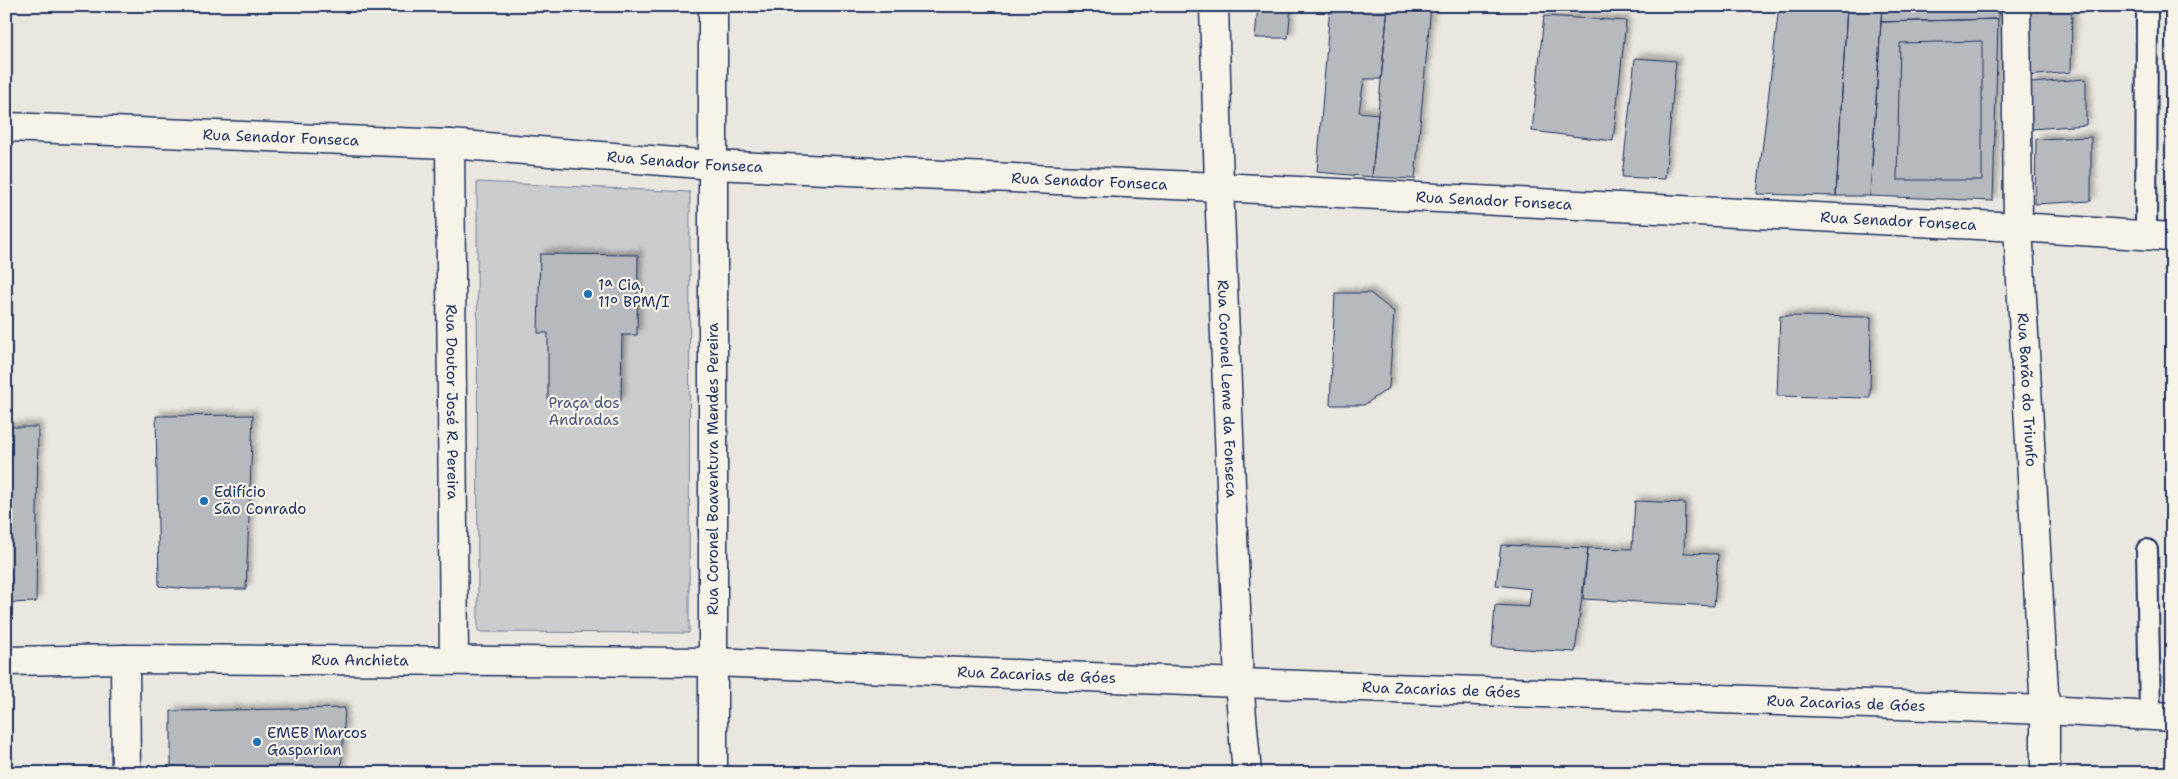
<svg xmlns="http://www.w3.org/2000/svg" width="2178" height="779" font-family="'Shantell Sans',sans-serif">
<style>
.green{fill:#cbcccd;stroke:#737e96}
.building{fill:#b6babf;stroke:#1b2f5e;filter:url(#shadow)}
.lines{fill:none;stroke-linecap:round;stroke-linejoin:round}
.service-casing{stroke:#1b2f5e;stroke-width:24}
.minor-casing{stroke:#1b2f5e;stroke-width:31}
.tertiary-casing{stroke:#1b2f5e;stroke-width:31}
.secondary-casing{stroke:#1b2f5e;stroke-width:31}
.service{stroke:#f7f3e8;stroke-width:20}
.minor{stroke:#f7f3e8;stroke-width:28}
.tertiary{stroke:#f7f3e8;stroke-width:28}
.secondary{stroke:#f7f3e8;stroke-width:28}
.poi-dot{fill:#1f6fb2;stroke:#f7f3e8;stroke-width:2}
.labels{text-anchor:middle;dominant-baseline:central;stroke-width:4.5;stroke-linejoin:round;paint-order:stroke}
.street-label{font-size:15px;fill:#1b2f5e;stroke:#f7f3e8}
.poi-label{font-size:15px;fill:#1b2f5e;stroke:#f7f3e8;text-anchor:start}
.park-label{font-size:15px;fill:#47567a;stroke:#f7f3e8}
</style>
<defs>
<filter id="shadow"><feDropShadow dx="4.5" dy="-4.5" stdDeviation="2.5" flood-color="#0004"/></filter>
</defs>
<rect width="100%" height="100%" fill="#eae7e0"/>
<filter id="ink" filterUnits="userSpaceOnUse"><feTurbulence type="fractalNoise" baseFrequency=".02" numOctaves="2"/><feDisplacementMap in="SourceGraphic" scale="10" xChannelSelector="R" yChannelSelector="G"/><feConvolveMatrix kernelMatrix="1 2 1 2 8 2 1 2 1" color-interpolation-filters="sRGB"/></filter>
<g filter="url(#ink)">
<path class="green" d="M477,182L690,192L689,633L478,632Z"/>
<path class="building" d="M1258,6H1291L1288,38H1255Z
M1330,6H1388L1381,79H1364L1359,112L1378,114L1372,177L1317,172Z
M1388,6H1431L1415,179L1372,177Z
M1779,6H1847L1836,196L1757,194Z
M1847,6H1882L1870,196H1836Z
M1882,6H1998V19L1881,22Z
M2026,6H2072L2071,72L2027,76Z
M1544,16L1626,21L1613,141L1532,131Z
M1998,19L1993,201L1870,196L1881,22Z
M1982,41V180H1897L1900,43Z
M1635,58L1676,61L1665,179L1622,177Z
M2086,79V125L2031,129V83Z
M2091,137V201L2035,204L2036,139Z
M540,254L638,255L637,335H622L621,401H548V333H538Z
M1335,293H1370L1394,312L1389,388L1364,405H1330Z
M1780,316L1871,317L1870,398L1777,396Z
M253,415L246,589H189L159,586L156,416Z
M6,427H38L36,602L6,603Z
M1635,501L1685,503L1684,553L1718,554L1714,606L1583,599L1588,548L1632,549Z
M1501,545L1588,548L1575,652L1492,647L1495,605L1529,607L1531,589L1496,585Z
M345,708L341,773H171V711Z"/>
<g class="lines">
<g class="service-casing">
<path id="service" d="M2146,235L2147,6
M2147,550L2150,716"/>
</g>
<g class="minor-casing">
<g id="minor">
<path id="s1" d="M2016,6L2018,227L2045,710V773"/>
<path id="s2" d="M450,144L454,660"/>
<path d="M125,659L126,773"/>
</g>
</g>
<g class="tertiary-casing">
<path id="tertiary" d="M713,6V773
M1214,6L1219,187"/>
</g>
<g class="secondary-casing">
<g id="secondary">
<path id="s3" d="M6,127L450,144L713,165L1219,187L2018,227L2172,237"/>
<path id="s4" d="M1219,187L1239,683L1247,773"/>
<path id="s5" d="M6,661L125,659L712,662L1239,683L2045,710L2172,717"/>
</g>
</g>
<use href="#service" class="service"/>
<use href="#minor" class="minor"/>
<use href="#tertiary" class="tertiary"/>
<use href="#secondary" class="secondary"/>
</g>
</g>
<g class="poi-dot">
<circle cx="588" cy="294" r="5"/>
<circle cx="204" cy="501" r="5"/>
<circle cx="257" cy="742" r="5"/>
</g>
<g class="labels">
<g class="street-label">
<text stroke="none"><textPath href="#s3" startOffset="275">Rua Senador Fonseca</textPath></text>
<text stroke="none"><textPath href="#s3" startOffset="680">Rua Senador Fonseca</textPath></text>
<text stroke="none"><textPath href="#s3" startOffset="1085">Rua Senador Fonseca</textPath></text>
<text stroke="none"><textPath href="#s3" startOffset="1490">Rua Senador Fonseca</textPath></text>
<text stroke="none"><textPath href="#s3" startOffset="1895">Rua Senador Fonseca</textPath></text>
<text stroke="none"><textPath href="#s4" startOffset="202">Rua Coronel Leme da Fonseca</textPath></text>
<text stroke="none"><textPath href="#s1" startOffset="384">Rua Barão do Triunfo</textPath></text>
<text stroke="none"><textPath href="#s2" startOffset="258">Rua Doutor José R. Pereira</textPath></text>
<text transform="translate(713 469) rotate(-90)">Rua Coronel Boaventura Mendes Pereira</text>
<text stroke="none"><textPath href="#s5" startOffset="354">Rua Anchieta</textPath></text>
<text stroke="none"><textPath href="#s5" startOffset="1031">Rua Zacarias de Góes</textPath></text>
<text stroke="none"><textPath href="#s5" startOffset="1436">Rua Zacarias de Góes</textPath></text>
<text stroke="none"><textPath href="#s5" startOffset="1841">Rua Zacarias de Góes</textPath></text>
</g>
<g class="poi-label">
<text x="598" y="285">1ª Cia,<tspan x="598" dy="17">11º BPM/I</tspan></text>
<text x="214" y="492">Edifício<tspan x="214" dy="17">São Conrado</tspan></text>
<text x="267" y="733">EMEB Marcos<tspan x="267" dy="17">Gasparian</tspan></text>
</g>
<g class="park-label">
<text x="584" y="403">Praça dos<tspan x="584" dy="17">Andradas</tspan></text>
</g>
</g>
<rect width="2178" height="779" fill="none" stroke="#f7f3e8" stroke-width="25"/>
<rect x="12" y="12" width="2153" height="754" fill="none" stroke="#1b2f5e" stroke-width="2" filter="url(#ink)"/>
</svg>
